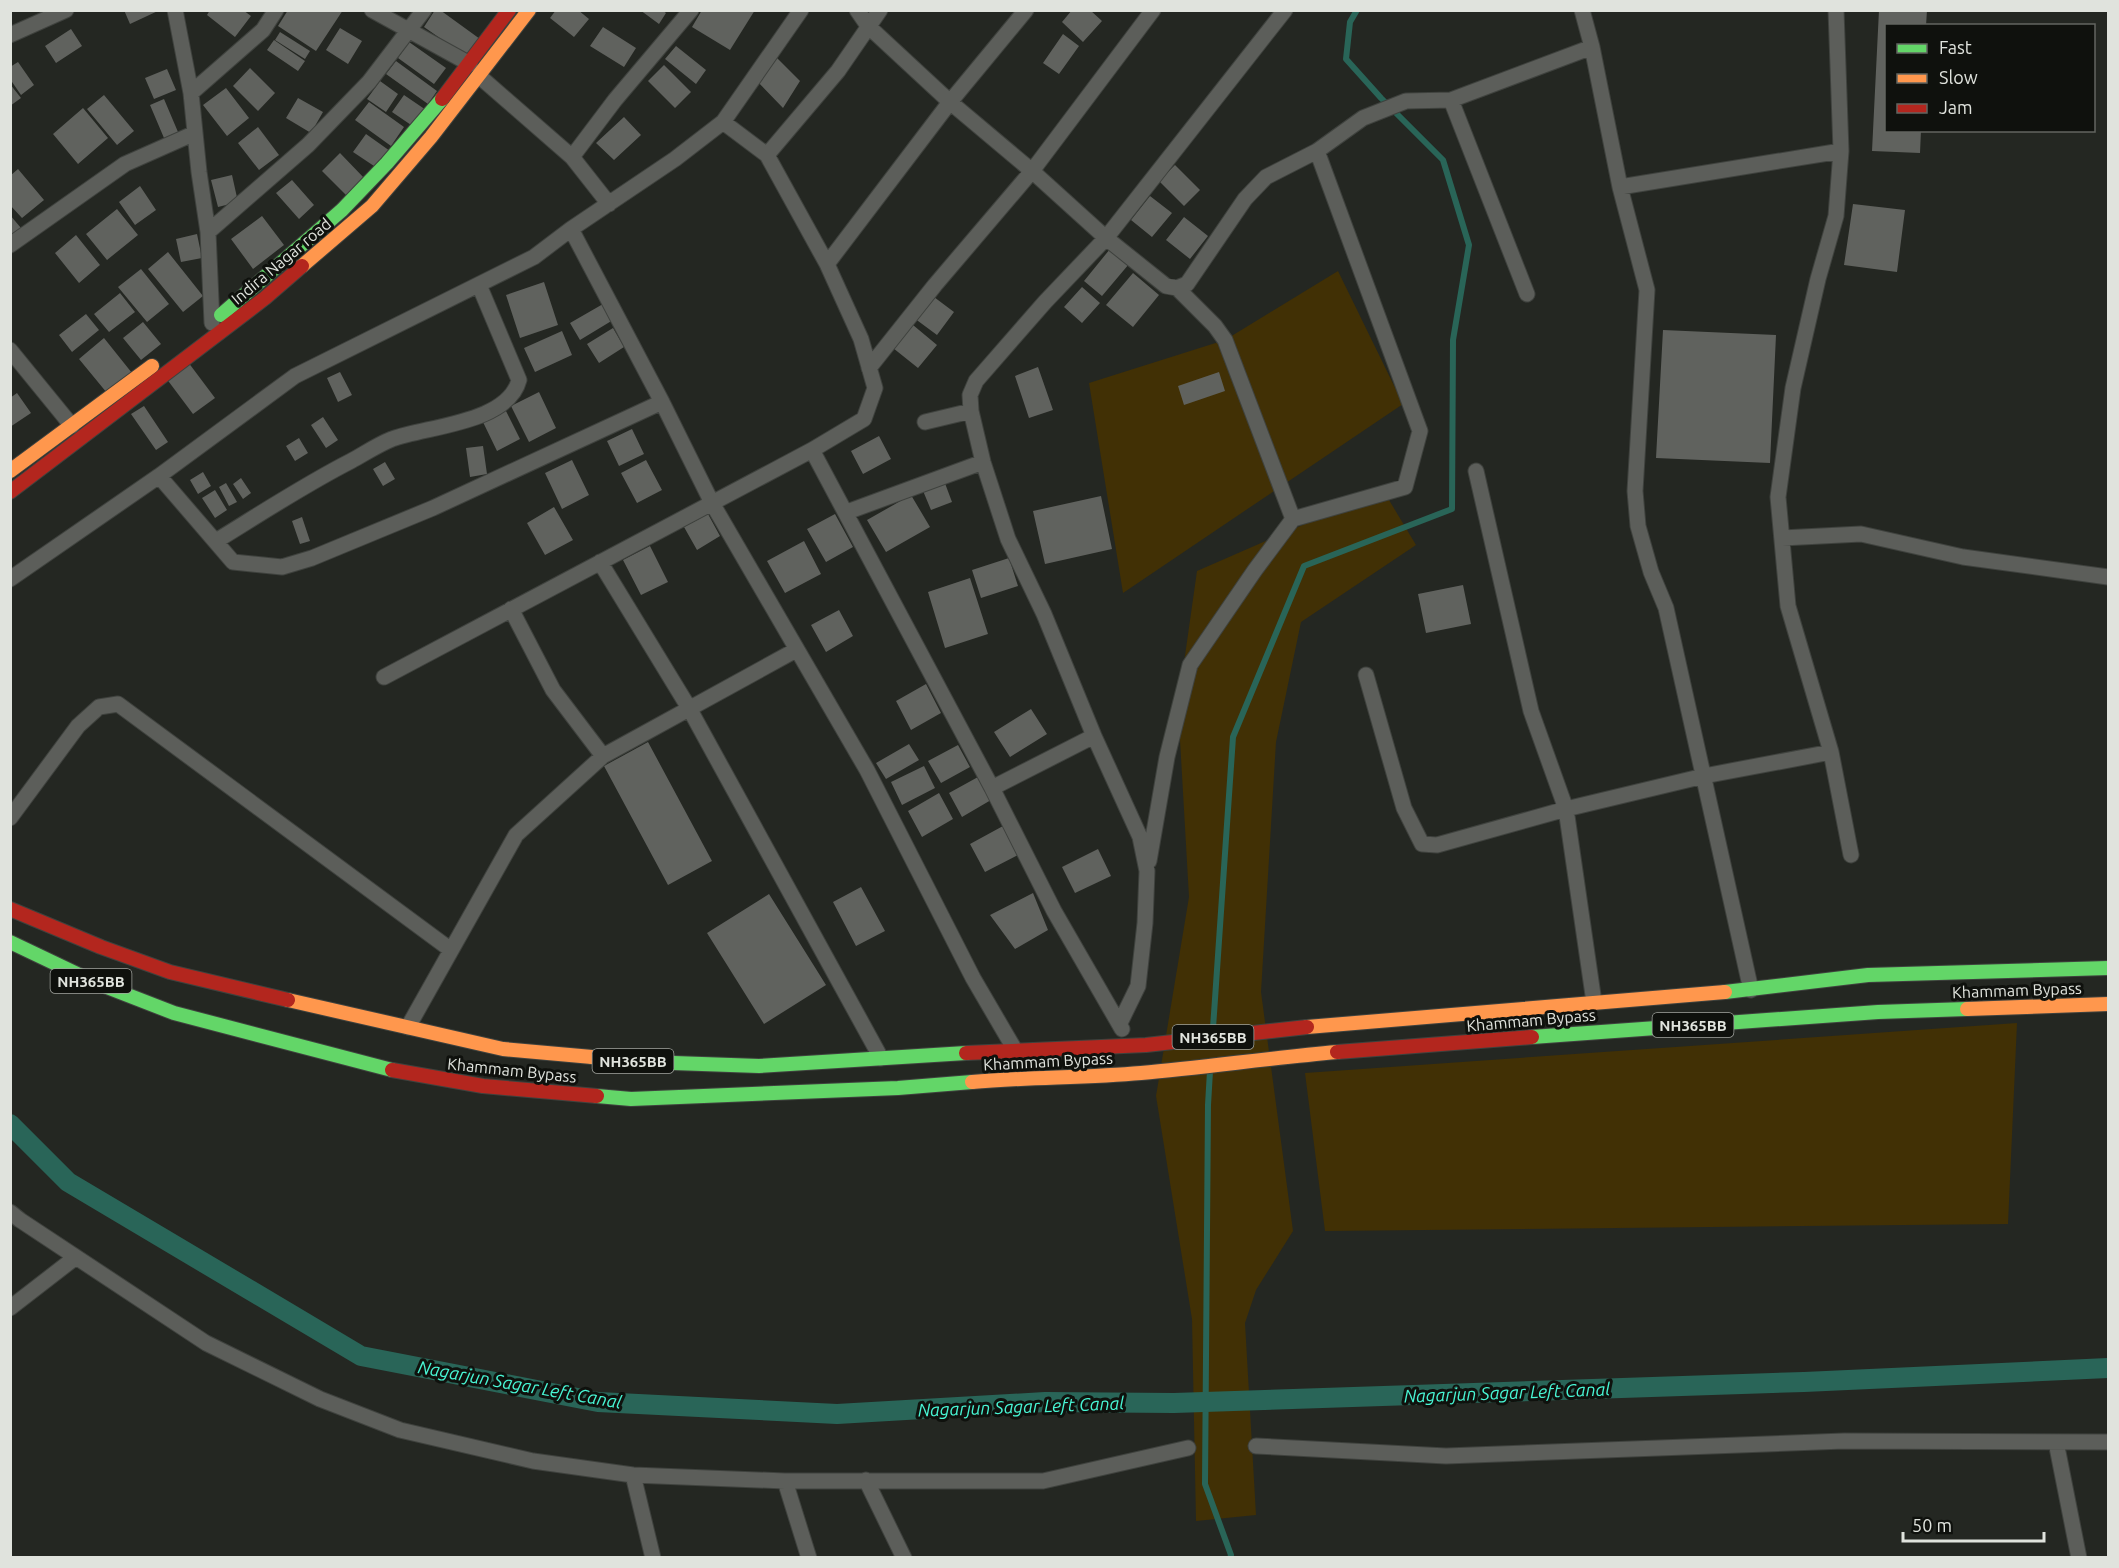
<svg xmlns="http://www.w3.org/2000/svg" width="2119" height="1568" font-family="Ubuntu,sans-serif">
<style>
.green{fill:#413005}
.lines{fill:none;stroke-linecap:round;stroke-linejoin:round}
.stream{stroke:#296558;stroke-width:6}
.canal{stroke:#296558;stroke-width:20}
.building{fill:#60625e}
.street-casing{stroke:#3f423e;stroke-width:17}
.fast-casing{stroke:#3f423e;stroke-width:16}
.slow-casing{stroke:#3f423e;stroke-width:16}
.jam-casing{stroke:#3f423e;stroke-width:16}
.street{stroke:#5c5e5a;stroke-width:15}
.fast{stroke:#63d668;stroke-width:14}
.slow{stroke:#ff974d;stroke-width:14}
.jam{stroke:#b3261e;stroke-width:14}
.labels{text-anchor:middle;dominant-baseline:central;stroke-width:6;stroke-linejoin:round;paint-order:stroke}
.shield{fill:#0f110d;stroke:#a1a49f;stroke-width:1.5}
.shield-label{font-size:15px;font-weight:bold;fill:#e0e3dd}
.street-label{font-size:16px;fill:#e0e3dd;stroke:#0f110d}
.water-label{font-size:18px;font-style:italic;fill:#48f5d4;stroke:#0f110d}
</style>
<rect width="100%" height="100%" fill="#242722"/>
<path class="green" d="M1338,271L1403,404L1123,593L1089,383L1225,340Z
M1383,490L1416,545L1301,622L1276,742L1261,992L1293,1231L1256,1290L1245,1323L1256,1515L1196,1521L1192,1319L1156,1096L1189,897L1178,705L1197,571Z
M2017,1023L2008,1224L1325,1231L1305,1073Z"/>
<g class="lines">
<path class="stream" d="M1213,1028L1233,737L1304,566L1452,509L1453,340L1469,245L1443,160L1381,98L1346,59L1350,22L1357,10
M1210,1071L1208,1105L1205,1484L1231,1555L1230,1558"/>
<path class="canal" d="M10,1124L68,1182L361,1356L598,1402L837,1414L1045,1402L1174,1403L1804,1382L2108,1368"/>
</g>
<path class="building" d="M124,10H160L130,24Z
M210,10H243L251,16L235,37L207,15Z
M288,10H343L316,51L278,26Z
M435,10H440L480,39L467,57L424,27Z
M556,10H578L589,19L574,37L550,18Z
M640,10H662L666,13L659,24Z
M702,10H755L730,50L692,27Z
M1072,10H1090L1102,21L1083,42L1062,22Z
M1879,10H1927L1926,26H1886V130H1921L1920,153L1872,151Z
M603,27L636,48L624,67L590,46Z
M340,28L362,41L348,64L326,50Z
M71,29L82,46L56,63L45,46Z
M280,32L310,51L305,59L275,40Z
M1063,34L1079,46L1059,74L1043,63Z
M274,40L305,61L298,71L267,50Z
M409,42L446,68L434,84L398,58Z
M676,46L706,70L696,84L665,59Z
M777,58L800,81L783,108L755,79Z
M396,61L437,91L428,104L386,74Z
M18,62L34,85L21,95L10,79V67Z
M664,65L691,92L675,108L648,81Z
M250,68L275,93L258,111L233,86Z
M167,69L176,90L154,99L145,78Z
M380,81L398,94L386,112L367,99Z
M10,84L21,98L10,106Z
M226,88L249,118L227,136L203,105Z
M104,95L134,131L117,145L87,109Z
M404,95L426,110L414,127L392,112Z
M298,98L323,112L311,133L286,118Z
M164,99L178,132L164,138L150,105Z
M369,102L404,127L391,146L355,120Z
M83,108L108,138L78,164L53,134Z
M624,117L641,135L614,160L596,143Z
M258,127L279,155L259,170L238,143Z
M366,134L390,151L377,168L353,152Z
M340,153L365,179L347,196L322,171Z
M1175,165L1200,190L1184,206L1159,181Z
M18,169L44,200L22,218L10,205V176Z
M232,175L238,202L218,207L211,180Z
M292,180L314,205L299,219L276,193Z
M140,186L156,210L135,225L119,202Z
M1150,196L1172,213L1152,237L1131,220Z
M1853,204L1905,210L1897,272L1844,265Z
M117,209L138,235L107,260L86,234Z
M10,215L21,228L10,236Z
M262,216L284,245L253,269L231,239Z
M1184,217L1208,236L1190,259L1166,240Z
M197,234L202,258L181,262L176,239Z
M76,235L100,265L79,283L55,253Z
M1110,249L1129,264L1102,296L1084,281Z
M168,252L203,296L183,312L148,269Z
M141,269L169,304L147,322L118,287Z
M1133,273L1159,295L1133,327L1106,305Z
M544,282L558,325L520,338L506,295Z
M1082,287L1100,303L1082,323L1064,307Z
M120,293L135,312L109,332L94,314Z
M930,294L954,312L937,335L914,318Z
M603,304L613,320L580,340L570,323Z
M86,314L99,330L72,352L59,335Z
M143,322L161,344L141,360L123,338Z
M913,325L937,345L918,368L893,348Z
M613,328L624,347L599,363L587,344Z
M1663,330L1776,335L1770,463L1656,458Z
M562,331L572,355L535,372L524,348Z
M104,338L132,373L107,393L79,359Z
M188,362L215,398L193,414L166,378Z
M1038,367L1053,410L1029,418L1015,376Z
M340,372L352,395L338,402L327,378Z
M1219,372L1225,391L1184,405L1178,386Z
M539,392L556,428L529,442L511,406Z
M17,393L31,413L10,427V398Z
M144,406L168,442L156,450L131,414Z
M505,409L520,439L497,451L482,420Z
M323,417L338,440L326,448L311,425Z
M632,429L644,454L619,466L607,441Z
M879,436L891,459L863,474L851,451Z
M299,438L308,453L295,461L286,446Z
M483,446L487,474L470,477L466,448Z
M572,460L589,495L562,509L545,473Z
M646,460L662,490L637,503L621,473Z
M385,462L395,479L383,486L373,469Z
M203,472L211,486L198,494L190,480Z
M241,478L251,493L243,499L233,484Z
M943,478L952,502L931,510L921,486Z
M226,483L237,502L229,506L219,487Z
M215,490L227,510L215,518L202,498Z
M911,495L930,527L886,552L867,520Z
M1101,496L1112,549L1045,564L1033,511Z
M554,507L573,540L545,555L527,523Z
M708,514L720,536L697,550L684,527Z
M835,514L853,547L826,562L807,529Z
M302,517L310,541L300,544L292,521Z
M804,541L821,574L785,593L767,561Z
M650,546L668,582L641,595L623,560Z
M1009,558L1018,586L981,598L972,570Z
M970,578L988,634L945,648L928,592Z
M1463,585L1471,624L1426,633L1418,594Z
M839,610L853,636L826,652L811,625Z
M926,684L941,713L911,730L896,701Z
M1031,709L1047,734L1010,757L994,732Z
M648,742L712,861L668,885L604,766Z
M909,744L919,760L886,779L876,763Z
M958,745L970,767L941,783L928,761Z
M924,766L935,788L902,805L891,782Z
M978,777L991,800L962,817L949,793Z
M939,793L953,819L922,837L908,811Z
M1003,826L1018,855L985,872L970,844Z
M1098,849L1111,876L1075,893L1062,867Z
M861,887L885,931L856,946L833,902Z
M1033,893L1048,930L1015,949L990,915Z
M769,894L826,985L764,1024L707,933Z"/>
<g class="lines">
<g class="street-casing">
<path id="street" d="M175,10L191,93L199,172L208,232L212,323
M372,10L470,64
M857,10L868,26L950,102L1032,171L1106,238L1166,286L1177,288L1187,284L1245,199L1266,177L1317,151L1363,118L1406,101L1451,100L1592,47
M1582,10L1592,47L1620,187L1647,290L1635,491L1638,526L1651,572L1666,608L1751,990
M1836,10L1841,151L1836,216L1818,279L1793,388L1778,497L1788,606L1831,752L1851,855
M10,35L66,10
M479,76L572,157L609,204
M191,93L263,30L276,10
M1451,100L1527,294
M723,122L801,10
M767,155L838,71L880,10
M572,157L615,100L691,10
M1620,187L1841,151
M571,229L662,402L712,503L867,770L973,978L1015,1050
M208,232L308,145L369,82L424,10
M10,245L125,164L195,133
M827,264L950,102L1026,10
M1177,288L1215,326L1225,340L1293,519
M10,350L72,426
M869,368L935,285L1032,171L1153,10
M925,422L971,411
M812,450L992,788L1054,911L1122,1029
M159,476L233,562L282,567L312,558L433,508L662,402
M847,512L983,462
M1782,538L1861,534L1963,557L2108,577
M216,541C260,514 304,485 351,461C364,454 377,445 392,439C428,426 508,423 519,380L479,285
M600,562L689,708L881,1058
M10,579L159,476L295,376L534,257L571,229L675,159L723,122L767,155L827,264L861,339L875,388L864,419L812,450L384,677
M1366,675L1404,808L1422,844L1437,845L1566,809L1531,711L1476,471
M603,756L796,650
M992,788L1094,736
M10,818L78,726L99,707L118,704L451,950
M1149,861L1167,757L1190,665L1255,570L1293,519L1405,487L1420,431L1317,151
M1594,1002L1566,809L1704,776L1831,752
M1120,1023L1138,986L1145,923L1147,871L1140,837L1094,736L1044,614L1008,539L983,462L971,411L970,395L976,381L1045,302L1106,238L1285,10
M408,1027L516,835L603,756L553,690L511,609
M10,1212L20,1220L206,1343L320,1399L400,1430L533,1461L633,1475L785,1481H1043L1188,1448
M10,1308L76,1257
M2056,1442L2079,1558
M1256,1446L1446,1456L1844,1441L2108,1442
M633,1475L653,1558
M866,1480L904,1558
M785,1481L809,1558"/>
</g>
<g class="fast-casing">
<path id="fast" d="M221,315L342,210L387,163L442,99
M10,942L94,982L174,1013L392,1070
M1725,992L1868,975L2108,968
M1532,1037L1878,1012L1967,1009
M592,1057L645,1062L759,1066L966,1053
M597,1096L631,1099L898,1088L972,1082"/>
</g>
<g class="slow-casing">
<path id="slow" d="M302,266L372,206L431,137L529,10
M10,471L152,366
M288,1000L503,1049L592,1057
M1967,1009L2108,1004
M1307,1027L1725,992
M972,1082C1028,1077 1085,1078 1141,1073C1206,1067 1271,1058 1337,1052"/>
</g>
<g class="jam-casing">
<path id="jam" d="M442,99L509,10
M10,492L265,298L302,266
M10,909L101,947L170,972L288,1000
M1337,1052L1532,1037
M966,1053L1146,1045L1307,1027
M392,1070L483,1086L597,1096"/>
</g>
<use href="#street" class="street"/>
<use href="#fast" class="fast"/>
<use href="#slow" class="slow"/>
<use href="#jam" class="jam"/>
</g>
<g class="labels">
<g class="shield">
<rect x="50.5" y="969" width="81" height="24" rx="4.5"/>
<rect x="1652.5" y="1013" width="81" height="24" rx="4.5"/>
<rect x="1172.5" y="1025" width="81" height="24" rx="4.5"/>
<rect x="592.5" y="1049" width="81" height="24" rx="4.5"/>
</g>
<g class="shield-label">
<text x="91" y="981">NH365BB</text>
<text x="1693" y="1025">NH365BB</text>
<text x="1213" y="1037">NH365BB</text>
<text x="633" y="1061">NH365BB</text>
</g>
<g class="street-label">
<text transform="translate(281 261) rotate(-40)">Indira Nagar road</text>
<text transform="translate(2017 990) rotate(-2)">Khammam Bypass</text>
<text transform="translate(1531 1020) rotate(-5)">Khammam Bypass</text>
<text transform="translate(1048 1061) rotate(-3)">Khammam Bypass</text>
<text transform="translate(512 1070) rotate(6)">Khammam Bypass</text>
</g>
<g class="water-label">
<text transform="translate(520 1384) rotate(10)">Nagarjun Sagar Left Canal</text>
<text transform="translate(1507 1392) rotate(-2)">Nagarjun Sagar Left Canal</text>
<text transform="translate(1021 1406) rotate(-2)">Nagarjun Sagar Left Canal</text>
</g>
</g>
<rect width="2119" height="1568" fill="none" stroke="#e0e3dd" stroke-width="24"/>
<rect x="1885" y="24" width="210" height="108" fill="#0f110d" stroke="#636560" stroke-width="1.5"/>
<rect x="1897" y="44" width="30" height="9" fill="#63d668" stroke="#636560" stroke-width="1.5"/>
<text x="1939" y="54" font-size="18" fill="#e0e3dd">Fast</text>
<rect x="1897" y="74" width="30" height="9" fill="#ff974d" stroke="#636560" stroke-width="1.5"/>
<text x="1939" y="84" font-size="18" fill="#e0e3dd">Slow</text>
<rect x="1897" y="104" width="30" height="9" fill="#b3261e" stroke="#636560" stroke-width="1.5"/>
<text x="1939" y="114" font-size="18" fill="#e0e3dd">Jam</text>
<path d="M1903 1532v9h141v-9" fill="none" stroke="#e0e3dd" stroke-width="3"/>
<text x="1912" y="1532" font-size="18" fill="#e0e3dd" stroke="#0f110d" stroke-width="4.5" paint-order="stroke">50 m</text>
</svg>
